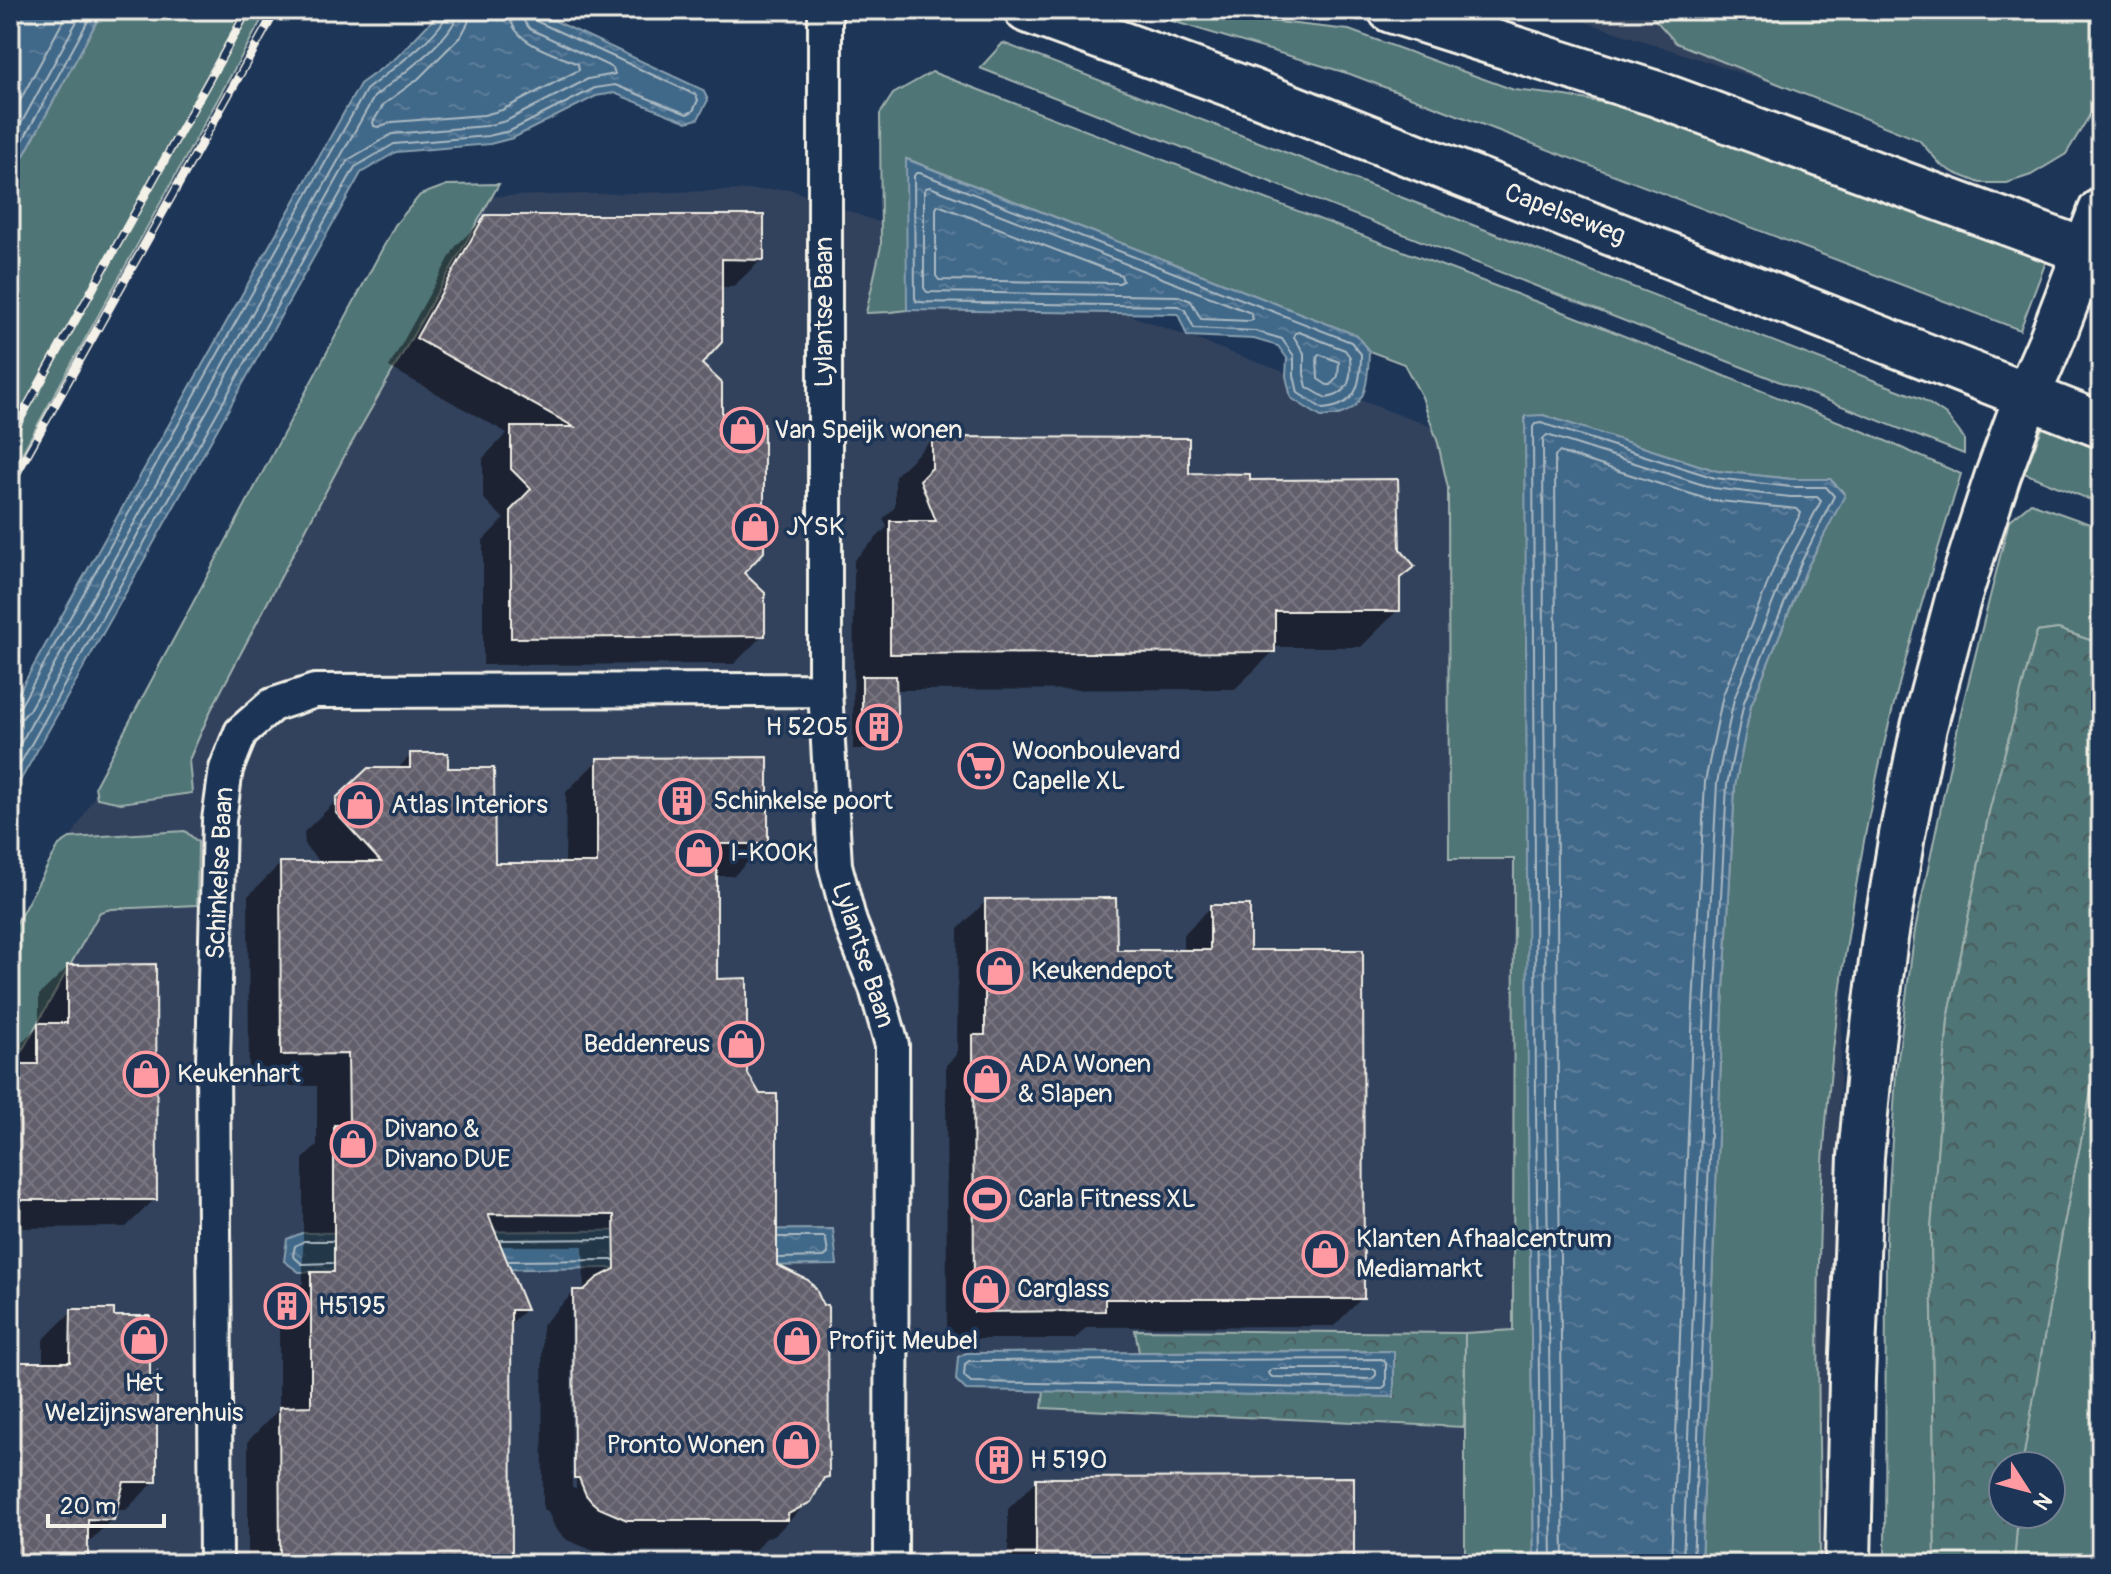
<svg xmlns="http://www.w3.org/2000/svg" width="2111" height="1574" font-family="Pangolin,sans-serif">
<style>
.built{fill:#32425d}
.grass{fill:#4f7476;stroke:#a2b2af;stroke-width:2}
.forest{fill:url(#forest-crowns);stroke:#a2b2af;stroke-width:2}
.water{fill:url(#water-ripples);stroke:#899faf;stroke-width:2}
.shadow{fill:#0007;fill-rule:evenodd}
.lines{fill:none;stroke-linecap:round;stroke-linejoin:round}
.shore{stroke:#acbac2;stroke-width:2}
.building{fill:url(#building-cross-hatch);stroke:#f4f1e8;stroke-width:2}
.minor-casing{stroke:#f4f1e8;stroke-width:38}
.secondary-casing{stroke:#f4f1e8;stroke-width:50}
.motorway-casing{stroke:#f4f1e8;stroke-width:50}
.minor{stroke:#1d3557;stroke-width:32}
.secondary{stroke:#1d3557;stroke-width:44}
.motorway{stroke:#1d3557;stroke-width:44}
.rail-casing{stroke:#f4f1e8;stroke-width:9}
.rail{stroke:#1d3557;stroke-width:6;stroke-dasharray:18;stroke-linecap:butt}
.labels{text-anchor:middle;dominant-baseline:central;stroke-width:7;stroke-linejoin:round;paint-order:stroke}
.street-label{font-size:26px;fill:#f4f1e8;stroke:#1d3557}
.poi-label{font-size:26px;fill:#f4f1e8;stroke:#1d3557;text-anchor:start}
</style>
<defs>
<pattern id="forest-crowns" width="20" height="18" patternUnits="userSpaceOnUse" patternTransform="scale(2)"><rect width="20" height="18" fill="#4f7476"/><path d="M2 6a3 3 0 1 1 6 0M12 15a3 3 0 1 1 6 0" fill="none" stroke="#4c5c5c"/></pattern>
<pattern id="water-ripples" width="26" height="14" patternUnits="userSpaceOnUse" patternTransform="scale(2)"><rect width="26" height="14" fill="#416889"/><path d="M2 4q2-2 4 0t4 0M15 11q2-2 4 0t4 0" fill="none" stroke="#5d7e9a"/></pattern>
<pattern id="building-cross-hatch" width="8" height="8" patternUnits="userSpaceOnUse" patternTransform="scale(2)"><rect width="8" height="8" fill="#625f6c"/><path d="M0 0l8 8M0 8l8-8" fill="none" stroke="#797681"/></pattern>
</defs>
<rect width="100%" height="100%" fill="#1d3557"/>
<filter id="ink" filterUnits="userSpaceOnUse"><feTurbulence type="fractalNoise" baseFrequency=".0125" numOctaves="2"/><feDisplacementMap in="SourceGraphic" scale="16" xChannelSelector="R" yChannelSelector="G"/><feConvolveMatrix kernelMatrix="1 2 1 2 8 2 1 2 1" color-interpolation-filters="sRGB"/></filter>
<g filter="url(#ink)">
<path class="built" d="M1549,10H1872L1832,103Z
M789,189L1857,584L1824,1564H10V948L426,198Z"/>
<path class="grass" d="M103,10H267L10,475V181Z
M1140,10H1237L1269,21L1349,30L1514,90L1566,96L1633,108L2048,256L2020,330L1350,74L1172,21Z
M1658,10H1902L1927,21L1943,10H2101V86L2091,113L2066,154L2031,175L2007,183H1980L1955,173L1941,165L1919,140L1676,43L1651,15Z
M1003,43L1922,399L1946,415L1964,438V454L980,68Z
M932,72L1574,316L1870,434L1961,474C1931,572 1900,670 1878,771C1854,883 1837,997 1827,1111C1813,1261 1820,1413 1820,1564H1701L1723,1008L1735,786L1751,705L1807,568L1845,494L1830,479H1791L1717,471L1543,415L1528,1106L1534,1564H1465V1333L1513,1330L1514,859H1449L1448,488L1438,443L1422,397L1404,364L1369,351L1356,335L907,159V310L891,312L866,313L881,246L880,114L893,94Z
M499,184L346,453L211,710L189,760L192,793L121,803L97,798L95,786L395,225L420,195L447,185Z
M2044,424L2101,446V504L2024,473Z
M2031,503L2101,528V644L2058,629L2037,632L1989,812L1948,1020L1931,1229L1935,1564H1885L1886,1239L1896,1073L1915,930L1962,708L2009,521Z
M185,831L198,842L197,905L111,909L100,912L10,1072V935L59,845L70,838Z
M2101,1043V1564H2014L2018,1514H2051V1466H2022L2024,1452L2062,1233Z"/>
<path class="forest" d="M2058,629L2101,644V1043L2062,1233L2022,1466H2003V1514H2018L2014,1564H1935L1931,1229L1948,1020L1989,812L2037,632Z
M1135,1330L1465,1333L1464,1427L1042,1408L1044,1391L1394,1396V1351L1139,1352Z"/>
<path class="water" d="M10,10H103L10,181Z
M442,10H532L703,90L708,100L698,119L687,122L614,93L596,96L513,138L490,144L396,152L361,173L10,799V708L360,84L397,57Z
M906,159L1356,335L1369,351C1368,375 1369,405 1341,414C1336,416 1328,416 1321,417L1291,398L1286,376L1287,358L1278,346L1254,339L1187,336L1178,314L907,310Z
M1543,415L1717,471L1791,479H1830L1845,495L1807,568L1751,705L1735,786L1723,1008L1701,1564H1534L1528,1106L1525,416Z
M833,1229L837,1265L299,1272L284,1261L287,1239L302,1233Z
M1394,1351V1397L966,1390L956,1380L958,1357L966,1353Z"/>
<path class="shadow" d="M485,217L762,259L733,287H720L699,364L741,573L763,635L734,664L483,665V540L504,519L483,498V458L507,433L389,367L456,246Z
M933,439L1187,475L1248,482L1398,550L1413,566L1398,580V610L1361,647H1273V652L1235,689L895,690L896,740L886,749H853L854,560L887,527L883,519L895,507V476Z
M411,755L446,770L493,865H565L566,792L598,760L766,843L734,876H715V981L745,1073L775,1266L827,1477L817,1487L810,1500L777,1533L765,1539L754,1551H594L567,1540L555,1528L547,1510H543L542,1325L574,1292H584L583,1246H499L525,1310L509,1325L510,1564H248V1441L279,1409V1306L303,1283V1159L317,1145V1086H249L248,896L280,864H322L305,846L304,832L337,800L396,770ZM571,1305H575L576,1488H572Z
M986,901L1115,952H1183V935L1211,907L1248,952L1362,1298L1334,1326L1087,1327L1075,1339H947L946,1065L957,1054L958,929Z
M68,967L155,1199L126,1227L10,1228V1054L39,1025V995Z
M72,1311L112,1318L149,1384L155,1481L126,1510H115L112,1519L86,1545V1564H10V1364H43V1340Z
M1037,1480L1352,1564H1008V1509Z"/>
<g class="lines">
<path class="shore" d="M470,10L468,23L461,36L418,79L384,104L373,122L374,126L378,127L392,122L484,115L502,110L579,70L578,64C552,52 510,44 509,10
M10,119L69,10
M10,144L83,10
M10,164L94,10
M916,173H920L1351,342L1361,354C1361,385 1357,406 1323,409L1298,393L1294,375V356L1282,339L1255,331L1194,328L1185,310L1178,306L917,302L915,298L914,176Z
M930,187L1251,313L1253,319L1250,321L1201,319L1191,301L1178,296L927,292L924,288V191L926,188Z
M938,205L1121,275L1123,281L1119,283L939,280L936,276V209Z
M1299,332L1345,350L1350,357C1352,377 1350,395 1326,398L1307,387L1304,374V353L1294,337L1295,333Z
M1319,354L1339,362L1338,376L1331,385H1327L1318,379L1317,358Z
M10,710H16L21,705L366,90C384,75 446,32 448,10
M10,720L22,718L29,710L374,97C395,79 457,37 458,10
M10,762L348,160L392,134L486,126L506,121L588,79L615,74L613,68L530,29L523,20L521,10
M10,782L355,167L394,144L488,136L510,131L595,88L615,85L687,114L693,111L698,100L696,95L536,21L532,16L531,10
M779,1237H824L826,1240L828,1254L824,1257L779,1258
M501,1240L612,1239
M332,1241H304L295,1246L293,1256L302,1264L332,1263
M509,1261L613,1260
M1382,1359L1386,1363V1385L1382,1389L971,1382L964,1376L965,1364L969,1361Z
M1272,1369H1373L1376,1371V1375L1372,1379L1272,1377L1268,1373Z
M1541,1564L1536,1106L1533,427L1535,424L1541,423L1715,478L1791,487H1826L1834,496L1800,565L1744,702L1727,785L1715,1008L1693,1564
M1552,1564L1546,1106L1543,439L1547,435L1713,488L1790,497H1817L1821,501L1790,560L1734,699L1717,783L1705,1007L1683,1564
M1564,1564L1558,1106L1555,456L1559,452L1710,500L1797,509L1801,513L1779,555L1723,695L1705,782L1693,1007L1671,1564"/>
</g>
<path class="building" d="M485,215H764V260L722,259V342L702,364L722,383V424H764V552L744,573L765,593V636L511,638V510L531,489L511,469V427H574L416,338Z
M932,437L1189,438V473L1250,474V480L1398,479L1400,549L1415,566L1400,578V611H1275V652L890,654V521H936L920,480L932,468Z
M862,676H896L898,741H862Z
M410,753H448V768H494L495,863H597V758L768,757V844H717V979L747,978V1072L760,1094H777V1265L808,1280L816,1289L823,1305H828L829,1477L824,1478L811,1502L788,1514V1520H627L599,1508L592,1502L586,1495L579,1478H574L573,1290H584L597,1278L615,1269L614,1215L488,1214L527,1310H511L512,1564H280L279,1407L311,1406V1272H334V1125H349L348,1054L281,1055L280,862H381L336,813V798L368,768H410Z
M1116,898L1117,950H1210V905H1250V950H1363L1364,1299H1105V1311L974,1312L973,1035H985V899Z
M156,964L157,1200H10V1082L21,1081V1064H38V1023H67V965Z
M71,1309H114V1316H150V1381L157,1373V1482H124L114,1520L88,1519V1564H10V1362H70Z
M1354,1477V1564H1036V1478Z"/>
<g class="lines">
<g class="minor-casing">
<path id="minor" d="M825,10V690L835,865L850,922L876,988L892,1045L891,1564
M216,1564L213,1062L219,820L226,769L241,732L272,705L315,691L825,690"/>
</g>
<g class="secondary-casing">
<path id="secondary" d="M1027,10L1250,91L2101,425
M1391,10L1657,94L2101,257"/>
</g>
<g class="motorway-casing">
<path id="motorway" d="M1848,1564L1852,1379L1861,1157L1871,1050L1885,938L1902,835L1924,727L1958,599L1978,536L1998,475L2027,396L2051,341L2101,211"/>
</g>
<use href="#minor" class="minor"/>
<use href="#secondary" class="secondary"/>
<use href="#motorway" class="motorway"/>
<g class="rail-casing">
<path id="rail" d="M10,437L248,10
M10,485L276,10"/>
</g>
<use href="#rail" class="rail"/>
</g>
</g>
<defs>
<g id="shop-ring" transform="scale(2.3)"><circle r="9.5" fill="#1d3557" stroke="#ff9aa2" stroke-width="1.5"/><path d="M-5-2.5h2.3a2.7 3.5 0 0 1 5.4 0H5L5.5 6h-11ZM-1.5-2.5h3a1.5 2.3 0 0 0-3 0Z" fill="#ff9aa2"/></g>
<g id="building-ring" transform="scale(2.3)"><circle r="9.5" fill="#1d3557" stroke="#ff9aa2" stroke-width="1.5"/><path d="M-4-6H4V6H1V3H-1V6H-4ZM-2.5-4.3h1.7v1.8h-1.7ZM.8-4.3h1.7v1.8H.8ZM-2.5-1h1.7V.8h-1.7ZM.8-1h1.7V.8H.8Z" fill="#ff9aa2"/></g>
<g id="supermarket-ring" transform="scale(2.3)"><circle r="9.5" fill="#1d3557" stroke="#ff9aa2" stroke-width="1.5"/><path d="M-6-5.5h2.5l.6 2H6L4.5 2H-2.5L-4.4-4H-6ZM-1.5 3.2a1.3 1.3 0 1 0 .1 0ZM3 3.2a1.3 1.3 0 1 0 .1 0Z" fill="#ff9aa2"/></g>
<g id="stadium-ring" transform="scale(2.3)"><circle r="9.5" fill="#1d3557" stroke="#ff9aa2" stroke-width="1.5"/><path d="M0-5a6.5 5 0 1 0 0 10a6.5 5 0 1 0 0-10ZM-3.5-1.8h7v3.6h-7Z" fill="#ff9aa2"/></g>
</defs>
<g fill-rule="evenodd">
<use href="#shop-ring" x="743" y="430"/>
<use href="#shop-ring" x="755" y="527"/>
<use href="#building-ring" x="879" y="727"/>
<use href="#supermarket-ring" x="981" y="766"/>
<use href="#building-ring" x="682" y="801"/>
<use href="#shop-ring" x="360" y="805"/>
<use href="#shop-ring" x="699" y="853"/>
<use href="#shop-ring" x="1000" y="971"/>
<use href="#shop-ring" x="741" y="1044"/>
<use href="#shop-ring" x="146" y="1074"/>
<use href="#shop-ring" x="987" y="1079"/>
<use href="#shop-ring" x="353" y="1144"/>
<use href="#stadium-ring" x="987" y="1199"/>
<use href="#shop-ring" x="1325" y="1254"/>
<use href="#shop-ring" x="986" y="1289"/>
<use href="#building-ring" x="287" y="1306"/>
<use href="#shop-ring" x="144" y="1340"/>
<use href="#shop-ring" x="797" y="1341"/>
<use href="#shop-ring" x="796" y="1445"/>
<use href="#building-ring" x="999" y="1460"/>
</g>
<g class="labels">
<g class="street-label">
<text transform="translate(1565 214) rotate(21)">Capelseweg</text>
<text transform="translate(824 312) rotate(-90)">Lylantse Baan</text>
<text transform="translate(220 873) rotate(-87)">Schinkelse Baan</text>
<text transform="translate(863 955) rotate(72)">Lylantse Baan</text>
</g>
<g class="poi-label">
<text x="774" y="430">Van Speijk wonen</text>
<text x="786" y="527">JYSK</text>
<text x="848" y="727" text-anchor="end">H 5205</text>
<text x="1012" y="751">Woonboulevard<tspan x="1012" dy="30">Capelle XL</tspan></text>
<text x="713" y="801">Schinkelse poort</text>
<text x="391" y="805">Atlas Interiors</text>
<text x="730" y="853">I-KOOK</text>
<text x="1031" y="971">Keukendepot</text>
<text x="710" y="1044" text-anchor="end">Beddenreus</text>
<text x="1018" y="1064">ADA Wonen<tspan x="1018" dy="30">&amp; Slapen</tspan></text>
<text x="177" y="1074">Keukenhart</text>
<text x="384" y="1129">Divano &amp;<tspan x="384" dy="30">Divano DUE</tspan></text>
<text x="1018" y="1199">Carla Fitness XL</text>
<text x="1356" y="1239">Klanten Afhaalcentrum<tspan x="1356" dy="30">Mediamarkt</tspan></text>
<text x="1017" y="1289">Carglass</text>
<text x="318" y="1306">H5195</text>
<text x="828" y="1341">Profijt Meubel</text>
<text x="144" y="1383" text-anchor="middle">Het<tspan x="144" dy="30">Welzijnswarenhuis</tspan></text>
<text x="765" y="1445" text-anchor="end">Pronto Wonen</text>
<text x="1030" y="1460">H 5190</text>
</g>
</g>
<rect width="2111" height="1574" fill="none" stroke="#1d3557" stroke-width="40"/>
<rect x="20" y="20" width="2071" height="1534" fill="none" stroke="#f4f1e8" stroke-width="3" filter="url(#ink)"/>
<g transform="translate(2027 1490) rotate(126)"><circle r="38" fill="#1d3557" stroke="#738091" stroke-width="2"/>
<path d="M0-6L14 30L0 20L-14 30Z" fill="#ff9aa2"/>
<text y="-12" font-size="22" font-weight="bold" text-anchor="middle" fill="#f4f1e8">N</text>
</g>
<path d="M48 1514v12h116v-12" fill="none" stroke="#f4f1e8" stroke-width="4"/>
<text x="60" y="1514" font-size="24" fill="#f4f1e8" stroke="#1d3557" stroke-width="6" paint-order="stroke">20 m</text>
</svg>
